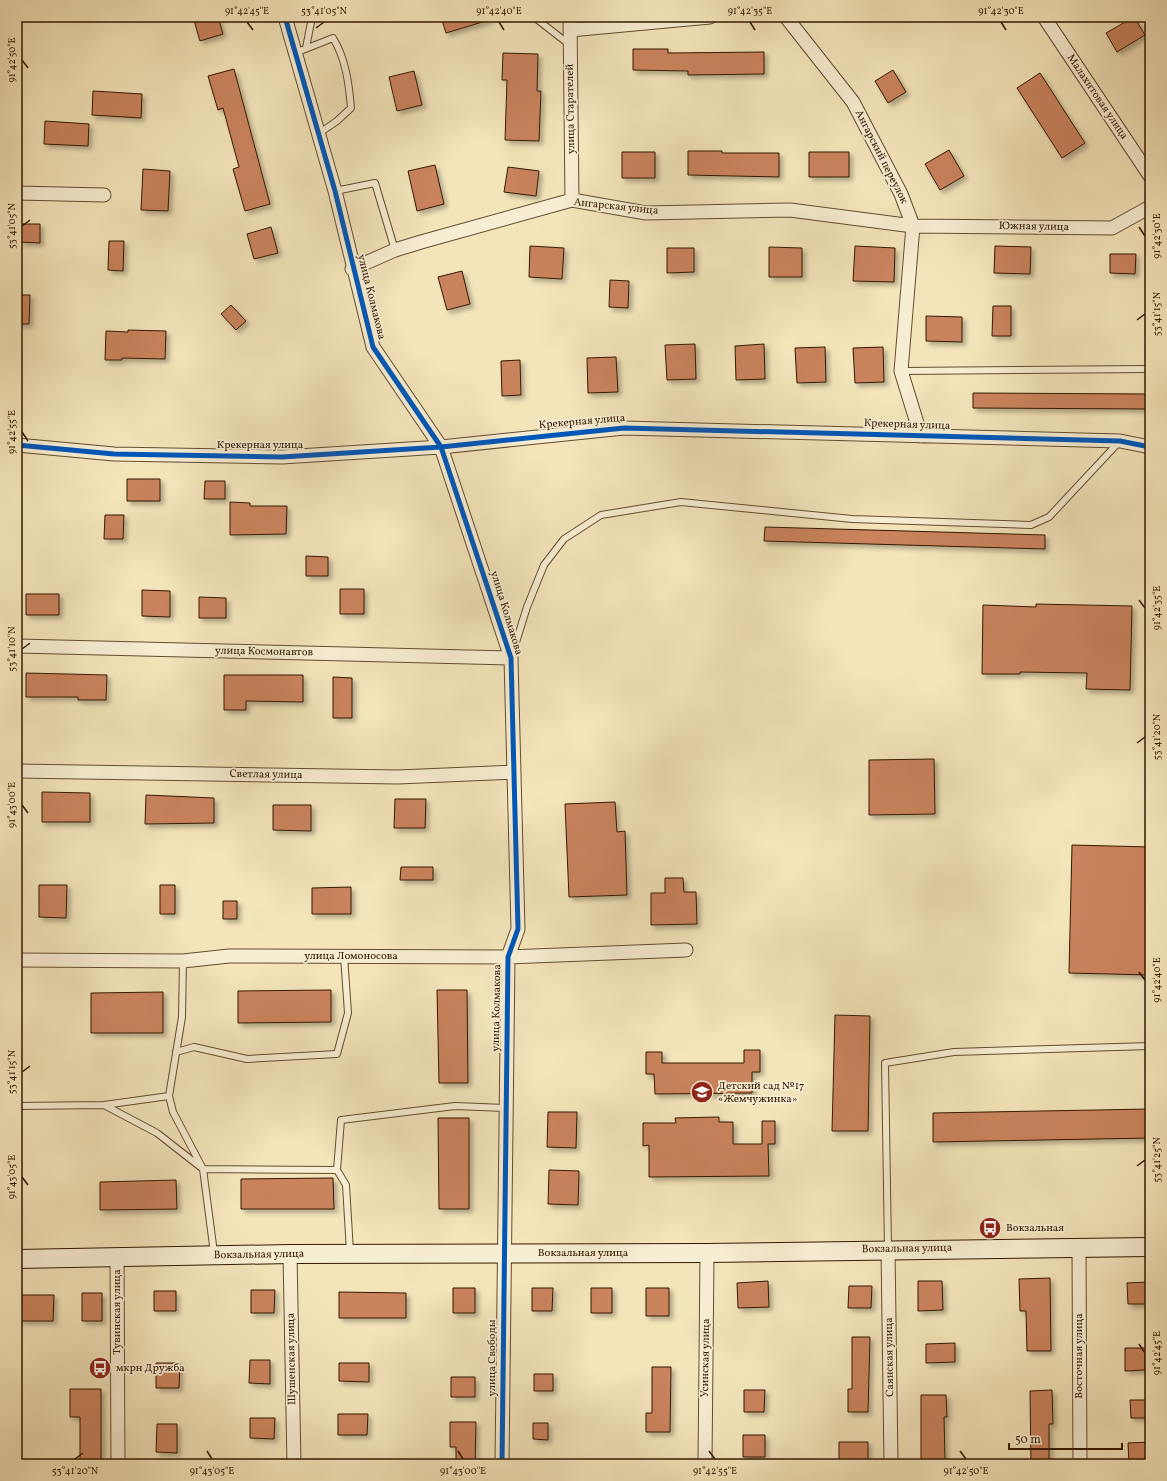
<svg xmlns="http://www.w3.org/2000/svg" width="1167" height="1481" font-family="Vollkorn,serif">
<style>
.building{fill:#c9835d;stroke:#331901;filter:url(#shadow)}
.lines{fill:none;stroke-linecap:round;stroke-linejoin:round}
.lane-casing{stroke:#634c2f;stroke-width:8}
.street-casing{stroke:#634c2f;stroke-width:15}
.secondary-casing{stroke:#331901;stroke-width:20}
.lane{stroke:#f7edd2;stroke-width:6}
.street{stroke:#f7edd2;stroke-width:13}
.secondary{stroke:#f7edd2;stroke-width:18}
.cycleway-casing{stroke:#f7edd2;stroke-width:8}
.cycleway{stroke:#0057b8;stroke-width:5}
.ticks{fill:none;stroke:#331901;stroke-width:1.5}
.labels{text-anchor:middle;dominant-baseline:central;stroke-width:3.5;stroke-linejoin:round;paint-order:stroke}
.street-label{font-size:11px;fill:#331901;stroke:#f7edd2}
.poi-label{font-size:11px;fill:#331901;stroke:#f7edd2;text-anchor:start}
.neatline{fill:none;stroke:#331901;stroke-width:1.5}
.ticks-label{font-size:10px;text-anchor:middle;fill:#331901}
</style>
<defs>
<filter id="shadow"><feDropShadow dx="3.5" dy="3.5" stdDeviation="2" flood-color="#0004"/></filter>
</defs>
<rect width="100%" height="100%" fill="#f3e4ba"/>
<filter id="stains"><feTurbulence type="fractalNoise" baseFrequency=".005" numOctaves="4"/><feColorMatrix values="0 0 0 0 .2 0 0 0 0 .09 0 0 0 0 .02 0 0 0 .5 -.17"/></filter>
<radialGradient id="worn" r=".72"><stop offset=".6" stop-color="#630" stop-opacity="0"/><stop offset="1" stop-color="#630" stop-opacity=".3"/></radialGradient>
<path class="building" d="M193,17H218L223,34L200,41Z
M441,17H489V20L446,33Z
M1134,17L1145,35L1117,52L1106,33Z
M633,49H668V53L764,52V74L688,75V71L633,70Z
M503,53L538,54L537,91H541L539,141L505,140L507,80H502Z
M234,69L270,204L245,211L233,169L239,167L223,108L218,110L208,76Z
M893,70L906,92L888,103L875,81Z
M414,71L422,105L397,111L389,77Z
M1040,73L1085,143L1062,158L1017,88Z
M93,91L142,94L141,118L92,115Z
M45,121L89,124L88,146L44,144Z
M949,150L964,176L940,190L925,164Z
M688,151H722V153H779V177L688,175Z
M622,152H655V178H622Z
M809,152H849V177H809Z
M435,165L444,204L417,211L408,171Z
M508,167L539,171L536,196L504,192Z
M143,169L170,171L168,211L141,210Z
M20,224H40V243L20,242Z
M271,227L278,253L254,259L247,234Z
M109,241H124L123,271L108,270Z
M530,246L564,248L562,279L529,277Z
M855,246L895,248L894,282L853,281Z
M995,246L1031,247L1030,274L994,273Z
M769,247L802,248V277H769Z
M667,248H694V272L667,273Z
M1110,254H1136L1135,274L1110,273Z
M462,271L470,304L447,310L438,277Z
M610,280L629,281L628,308L609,307Z
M17,295H30L29,324H17Z
M231,305L246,321L236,330L221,314Z
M993,306H1011V336H992Z
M926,316L962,317V342L926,341Z
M128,330L166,331L165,359L122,358V360H105L106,331L128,332Z
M695,344L696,379L667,380L665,345Z
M764,344L765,379L736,380L735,346Z
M825,347L826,382L797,383L795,348Z
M883,347L884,382L855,383L853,348Z
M616,357L618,392L588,393L587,358Z
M520,360L521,395L502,396L501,361Z
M973,393L1150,394V409L973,408Z
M127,479H160V501H127Z
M205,481H225V499H204Z
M230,502L250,503V506H287L286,534L230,535Z
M105,515H124L123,539H104Z
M765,527L1045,535V549L764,541Z
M306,556L328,557V576H306Z
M340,589H364V614H340Z
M142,590L170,591V617L142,616Z
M26,594H59V615H26Z
M199,597L226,598V618H199Z
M1036,604L1132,606L1130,690L1086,689L1087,673L1020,672V674H982L983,605L1036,607Z
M26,673L107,675L106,700H78V697H26Z
M224,675H303V702L246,701V710H224Z
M333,677L352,678V718H333Z
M934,759L935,814L869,815V760Z
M42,792L90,793V822H42Z
M146,795L214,798V823L145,824Z
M395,799H426L425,828H394Z
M615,802L617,832L625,831L627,895L569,897L565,804Z
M273,805H311V831L273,830Z
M1072,845L1150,847V975L1069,973Z
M401,867H433V880H400Z
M665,878H683L684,892H696L697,924L651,925V893H665Z
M39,885H67L66,918L39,917Z
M160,885H175V914H160Z
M351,887V914H312V888Z
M223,901H237V919H223Z
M331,990V1022L238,1023V991Z
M437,990H467L468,1083H439Z
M163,992V1033H91V993Z
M835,1015L870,1016L868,1131H832Z
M744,1050H760V1072H752V1093L655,1094L654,1074H646V1052H662V1063H744Z
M1150,1109V1138L933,1142V1113Z
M548,1112H577L576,1148L547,1147Z
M719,1117V1122H733V1144H762V1121H775V1144H768L769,1176L649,1177V1145L643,1146V1123H676L675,1118Z
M438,1118H469V1209H439Z
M549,1170L579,1171L578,1205L548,1204Z
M333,1178L334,1209H241V1179Z
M176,1180L177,1209L100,1210V1182Z
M1050,1278L1051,1351H1027L1026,1311H1020L1019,1279Z
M768,1281L769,1307L738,1308L737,1283Z
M918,1281H942L943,1310L918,1311Z
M1149,1282V1304H1128L1127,1283Z
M849,1286H872L871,1308H848Z
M453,1288H475V1313H453Z
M532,1288H553L552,1311H532Z
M591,1288H612V1313H591Z
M646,1288H669V1316H646Z
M251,1290H275L274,1313H251Z
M154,1291H176V1311H154Z
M339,1292L406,1293V1318H339Z
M82,1293H102V1321H82Z
M20,1295H54L53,1321H19Z
M852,1337H870L868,1412H848V1389H852Z
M955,1343V1362L926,1363V1344Z
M1125,1348H1145V1370L1125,1371Z
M250,1360H270V1384L249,1383Z
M156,1363H180L179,1388H156Z
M339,1363H369V1382L339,1381Z
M652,1367H671L670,1432H646V1413H652Z
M534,1374H553V1391H534Z
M451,1377H475V1397H451Z
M70,1389H101V1464H80V1417H70Z
M744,1390H765L764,1412H744Z
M1052,1390L1053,1424H1049V1464H1031L1030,1391Z
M921,1395H946L947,1417H944L945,1460L921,1461Z
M1130,1400H1150V1418H1131Z
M338,1414H368L367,1435H338Z
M250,1418H275L274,1439L250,1438Z
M450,1422H476L475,1464H456V1447H450Z
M533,1423H548V1440L533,1439Z
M157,1424H177V1453L156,1452Z
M743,1435H765V1457H743Z
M839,1442H868V1462H839Z
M1150,1442V1464H1129L1128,1443Z"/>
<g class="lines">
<g class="lane-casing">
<path id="lane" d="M534,17L570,45
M306,48L312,17
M295,53L333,38C346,59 349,85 351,108L337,121L318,134
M335,191L375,183L395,250
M901,371L1150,369
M512,655L527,607L544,565L564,539L601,515L681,502L852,519L1031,525L1049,517L1119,442
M183,961L182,1017L169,1096L173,1112L203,1169L337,1170L346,1185L350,1252
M176,1052L194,1047L247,1059L337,1054L348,1013L344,956
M104,1105L169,1096
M17,1106L104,1105L157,1133L203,1169L214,1253
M337,1170L341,1120L455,1106L505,1108
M888,1249L885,1063L954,1052L1150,1046"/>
</g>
<g class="street-casing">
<path id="street" d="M285,17L335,191L373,347L441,447L511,658L518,929L508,957L502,1464
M570,17L572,200
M786,17L853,102L901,194L913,226L901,371L921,436
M1044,17L1150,176
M570,30L710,17
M17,193L104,195
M352,269L395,250L421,242L572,200L646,213L790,210L913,226L1112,228L1150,207
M17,445L114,454L282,457L441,447L624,428L1120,441L1150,447
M17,646L511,658
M17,771L398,777L514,772
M17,960L183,961L229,956L508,957L686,950
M1079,1248L1080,1464
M888,1249L891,1464
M290,1254L294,1464
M117,1256L118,1464
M705,1464L707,1253"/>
</g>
<g class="secondary-casing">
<path id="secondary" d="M17,1259L290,1254L707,1253L1150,1247"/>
</g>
<use href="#lane" class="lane"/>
<use href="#street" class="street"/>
<use href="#secondary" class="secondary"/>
<g class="cycleway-casing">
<path id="cycleway" d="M285,17L335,191L373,347L441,447L511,658L518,929L508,957L502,1464
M17,445L114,454L282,457L441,447L624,428L1120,441L1150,447"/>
</g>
<use href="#cycleway" class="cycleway"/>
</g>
<path class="ticks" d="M247,22L253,30M499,22L504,30M750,22L755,30M1001,22L1006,30M316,28L324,22M22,60L28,68M22,226L30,220M1139,227L1145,236M1137,320L1145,314M22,432L28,441M1139,600L1145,608M22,649L30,643M1137,743L1145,737M22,805L28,813M1139,972L1145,980M22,1072L30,1066M1137,1166L1145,1160M22,1177L28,1185M1139,1344L1145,1353M207,1451L212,1459M458,1451L463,1459M709,1451L715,1459M960,1451L966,1459M75,1459L83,1453"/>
<defs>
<g id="school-disc" transform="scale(1.15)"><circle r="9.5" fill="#8f2418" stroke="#f7edd2"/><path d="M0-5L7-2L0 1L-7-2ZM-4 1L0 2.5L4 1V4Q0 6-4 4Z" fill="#fff"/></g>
<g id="bus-disc" transform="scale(1.15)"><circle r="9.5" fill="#8f2418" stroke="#f7edd2"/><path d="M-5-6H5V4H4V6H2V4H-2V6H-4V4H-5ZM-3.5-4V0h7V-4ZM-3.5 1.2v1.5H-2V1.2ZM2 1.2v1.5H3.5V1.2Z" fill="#fff"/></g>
</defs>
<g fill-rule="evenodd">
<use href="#school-disc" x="702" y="1092"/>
<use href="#bus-disc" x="990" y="1228"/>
<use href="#bus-disc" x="100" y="1368"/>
</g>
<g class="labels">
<g class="street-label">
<text transform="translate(1097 97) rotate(56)">Малахитовая улица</text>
<text transform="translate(571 109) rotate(-91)">улица Старателей</text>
<text transform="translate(881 157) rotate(63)">Ангарский переулок</text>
<text transform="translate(616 207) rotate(6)">Ангарская улица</text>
<text transform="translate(1034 227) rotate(1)">Южная улица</text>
<text transform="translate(371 297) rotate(76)">улица Колмакова</text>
<text transform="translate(582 422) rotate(-5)">Крекерная улица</text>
<text transform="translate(907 425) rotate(2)">Крекерная улица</text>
<text x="260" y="445">Крекерная улица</text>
<text transform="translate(506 613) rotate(73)">улица Колмакова</text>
<text transform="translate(264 652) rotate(1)">улица Космонавтов</text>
<text transform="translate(266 775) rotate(1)">Светлая улица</text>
<text x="351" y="956">улица Ломоносова</text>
<text transform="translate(497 1008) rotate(-89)">улица Колмакова</text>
<text transform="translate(907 1249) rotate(-1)">Вокзальная улица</text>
<text x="583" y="1253">Вокзальная улица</text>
<text transform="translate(259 1255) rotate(-1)">Вокзальная улица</text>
<text transform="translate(117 1312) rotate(-90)">Тувинская улица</text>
<text transform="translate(1079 1356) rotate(-90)">Восточная улица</text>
<text transform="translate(890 1357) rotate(-91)">Саянская улица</text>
<text transform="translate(492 1358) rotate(-90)">улица Свободы</text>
<text transform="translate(706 1358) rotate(-89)">Усинская улица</text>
<text transform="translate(292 1359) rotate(-91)">Шушенская улица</text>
</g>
<g class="poi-label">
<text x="718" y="1086">Детский сад №17<tspan x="718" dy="13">«Жемчужинка»</tspan></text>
<text x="1006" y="1228">Вокзальная</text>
<text x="116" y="1368">мкрн Дружба</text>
</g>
</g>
<rect width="1167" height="1481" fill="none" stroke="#f3e4ba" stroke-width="44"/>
<path d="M1009 1443v6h113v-6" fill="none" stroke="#331901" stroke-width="2"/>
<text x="1015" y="1443" font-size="12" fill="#331901" stroke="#f7edd2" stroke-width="3" paint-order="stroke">50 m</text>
<rect x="22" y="22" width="1123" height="1437" class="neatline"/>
<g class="ticks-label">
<text x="247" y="14">91°42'45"E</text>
<text x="324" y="14">53°41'05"N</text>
<text x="499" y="14">91°42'40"E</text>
<text x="750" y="14">91°42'35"E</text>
<text x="1001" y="14">91°42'30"E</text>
<text transform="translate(11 60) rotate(-90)" y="4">91°42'50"E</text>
<text transform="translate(11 226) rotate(-90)" y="4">53°41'05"N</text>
<text transform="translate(1156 236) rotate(-90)" y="4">91°42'30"E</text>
<text transform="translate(1156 314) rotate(-90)" y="4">53°41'15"N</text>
<text transform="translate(11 432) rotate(-90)" y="4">91°42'55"E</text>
<text transform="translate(1156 608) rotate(-90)" y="4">91°42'35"E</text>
<text transform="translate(11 649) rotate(-90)" y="4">53°41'10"N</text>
<text transform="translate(1156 737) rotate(-90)" y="4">53°41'20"N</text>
<text transform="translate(11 805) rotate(-90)" y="4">91°43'00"E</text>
<text transform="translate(1156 980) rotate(-90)" y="4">91°42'40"E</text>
<text transform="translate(11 1072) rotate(-90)" y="4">53°41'15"N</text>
<text transform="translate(1156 1160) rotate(-90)" y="4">53°41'25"N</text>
<text transform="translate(11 1177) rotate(-90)" y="4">91°43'05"E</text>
<text transform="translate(1156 1353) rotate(-90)" y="4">91°42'45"E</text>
<text x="75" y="1474">53°41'20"N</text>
<text x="212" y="1474">91°43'05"E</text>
<text x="463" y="1474">91°43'00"E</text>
<text x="715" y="1474">91°42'55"E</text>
<text x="966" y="1474">91°42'50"E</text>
</g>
<rect width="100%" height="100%" filter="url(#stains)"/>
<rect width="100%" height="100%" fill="url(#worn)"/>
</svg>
